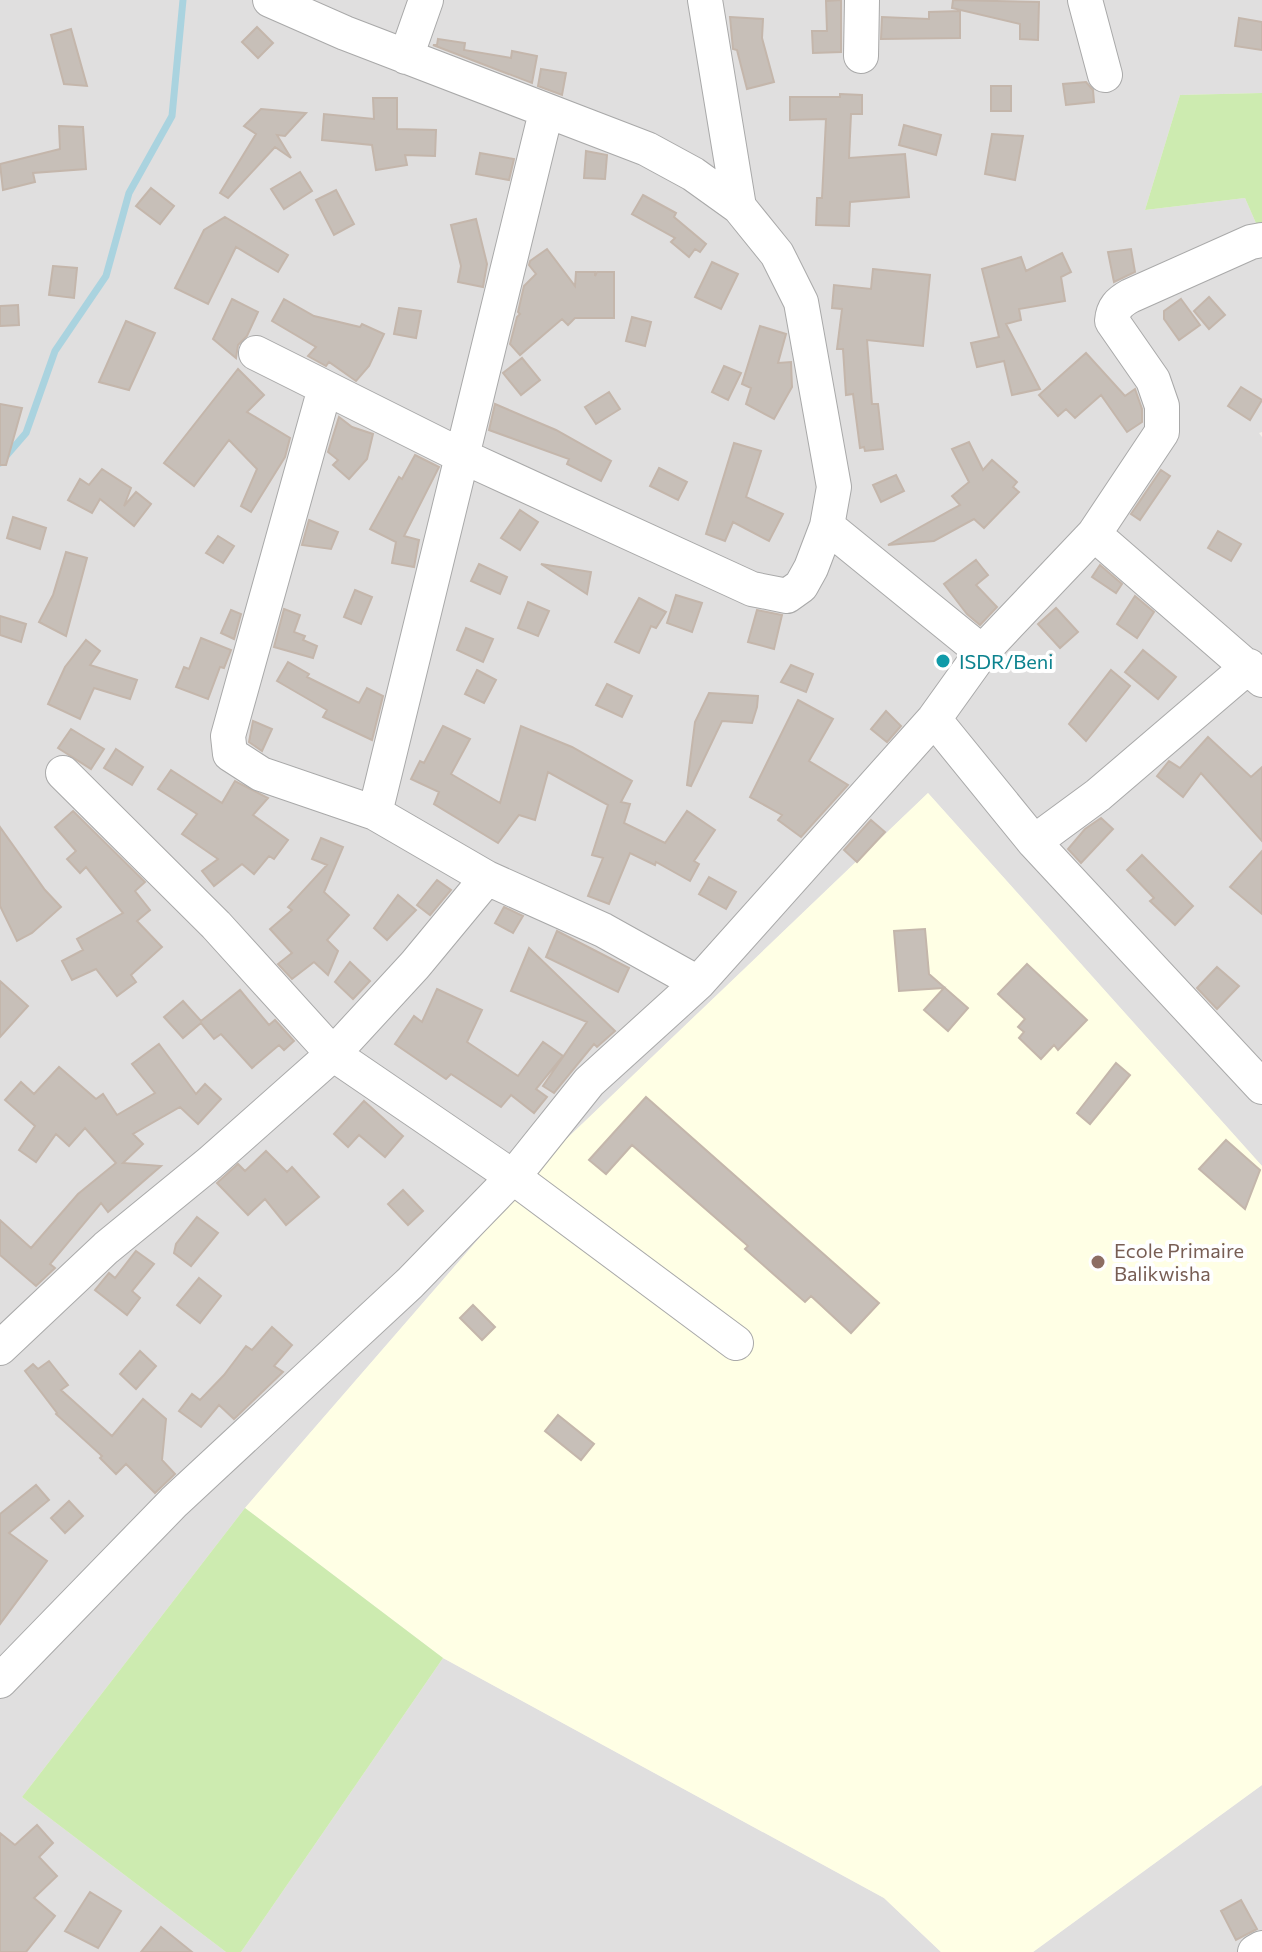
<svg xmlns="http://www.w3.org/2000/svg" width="1262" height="1952" font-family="Commissioner,sans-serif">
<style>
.residential{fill:#e0dfdf}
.education{fill:#ffffe5}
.grass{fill:#cdebb0}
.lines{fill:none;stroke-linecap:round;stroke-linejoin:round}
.stream{stroke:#aad3df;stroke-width:7}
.building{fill:#c7bfb8;stroke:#c4b6ab;stroke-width:2}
.minor-casing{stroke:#a9a9a9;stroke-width:36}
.minor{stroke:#fff;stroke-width:34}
.culture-dot{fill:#0f9aa8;stroke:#fff;stroke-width:3}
.education-dot{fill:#8d6e63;stroke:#fff;stroke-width:3}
.labels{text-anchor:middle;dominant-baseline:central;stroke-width:8;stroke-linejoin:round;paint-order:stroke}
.culture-label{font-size:20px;fill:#0d838f;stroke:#fff;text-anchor:start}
.education-label{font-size:20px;fill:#785e54;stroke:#fff;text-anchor:start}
</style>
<rect width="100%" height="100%" fill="#f2efe9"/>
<path class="residential" d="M0,0H1262V93L1180,95L1145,210L1245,198L1262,237V432L1259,433L1262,437V1166L928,793L559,1146L245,1508L22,1797L226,1952H0Z
M443,1658L884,1898L941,1952H241Z
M1262,1785V1952H1033Z"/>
<path class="education" d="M928,793L1262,1166V1785L1033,1952H941L884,1898L443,1658L245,1508L559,1146Z"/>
<path class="grass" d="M1262,93V237L1245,198L1145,210L1180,95Z
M245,1508L443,1658L241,1952H226L22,1797Z"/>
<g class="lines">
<path class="stream" d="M0,463L26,433L55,351L106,276L129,193L172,116L183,0"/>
</g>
<path class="building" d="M841,0V52L813,53L812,31H827L826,1Z
M953,0L1039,2L1038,40L1020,39V24L952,8Z
M960,11V38L881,39L882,17L929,19V12Z
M730,17L763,19L762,38L774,82L747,89L737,50L733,49Z
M1239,18L1262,22V50L1235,46Z
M257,27L273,43L258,58L242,42Z
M71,29L87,86L64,84L51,35Z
M438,39L465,43L464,50L511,58L512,51L537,56L532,83L433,45H437Z
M541,69L566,73L562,95L538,86Z
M1086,82L1093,90L1094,102L1066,105L1063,84Z
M991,86H1011V111H991Z
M840,94L862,95V114H851L849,158L905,154L909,197L850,202L849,226L816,225L817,198H822L826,119L790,120V97H840Z
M373,98H397V129L436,130L435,156L405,155L407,165L376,170L372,145L322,140L324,114L374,119Z
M261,109L306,113L285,136L277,135L291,158L275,147L228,198L220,193L256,134L244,126Z
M904,125L941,135L936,155L899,145Z
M59,126L83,127L86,169L33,173L35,182L3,190L0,164L60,149Z
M992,134L1023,136L1015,180L985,174Z
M586,151L607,155L605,179L584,178Z
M480,153L514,159L509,180L476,174Z
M300,172L312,191L284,209L271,189Z
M151,188L174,206L160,224L136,206Z
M336,190L354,224L334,235L316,200Z
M643,195L676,213L674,217L706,244L700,252L695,249L689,257L671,242L675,238L632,214Z
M225,217L288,255L278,272L236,247L208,304L175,288L204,230Z
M476,219L487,264L483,287L458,282L461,266L451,225Z
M547,249L575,286L576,272H595V276L597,272H614V318H575L568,325L562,319L520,355L510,344L517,317L520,314L518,312L524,286L536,274L529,265L530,261Z
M1131,249L1135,272L1114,282L1108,252Z
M1062,253L1071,272L1061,277L1065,301L1019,309L1021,320L1006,324L1040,389L1012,395L1004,361L977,367L971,343L999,337L982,269L1021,257L1026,271Z
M712,262L738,274L721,309L695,297Z
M53,266L77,268L74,298L49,295Z
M873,269L930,275L923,346L867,340L872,404H878L883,449L865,451L864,447L860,448L853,394L846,395L843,349H837L842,309L832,308L834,285L871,289Z
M1209,297L1225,315L1209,329L1194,311Z
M232,299L258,312L247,336L238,345L236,358L213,339Z
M284,299L314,316L360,327L362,324L384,334L369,366L356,381L329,362L326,366L308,356L316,347L272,321Z
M1181,299L1200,325L1179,340L1164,319V311Z
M18,305L19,325L0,326V306Z
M399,308L421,311L416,338L394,334Z
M632,317L651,322L645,346L626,341Z
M126,321L155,333L129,390L99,382Z
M760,326L786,334L778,363L791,362L792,387L774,419L746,404L751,388L742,384Z
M1086,353L1125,396L1135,389L1142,409V422L1127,432L1101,395L1075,418L1066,409L1058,416L1039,395Z
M522,358L540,380L521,395L503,373Z
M724,366L741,373L728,400L712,392Z
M238,369L264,395L247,412L290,438L285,457L251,512L241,506L257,469L229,440L194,486L164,463Z
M1241,387L1262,400L1250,420L1228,406Z
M609,392L620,409L596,424L585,407Z
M0,404L22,408L6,465H0Z
M495,404L556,430L611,461L601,481L567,464L569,459L489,430Z
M339,417L352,427L373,434L367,459L349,479L333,465L338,460L328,452Z
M969,442L983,470L992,460L1017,482L1013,487L1019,492L984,528L974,519L934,541L888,545L960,505L952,496L969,482L952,449Z
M734,443L761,451L746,497L783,514L769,541L733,522L725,541L706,534Z
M415,455L439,467L404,536L419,540L414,567L392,563L396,542L370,529L399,477L402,479Z
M659,468L687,482L678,500L650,486Z
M102,469L131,488L124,506L136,492L151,504L134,526L100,499L92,513L68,500L80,479L89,485Z
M1161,470L1170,476L1140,520L1131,514Z
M896,475L904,491L881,502L873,485Z
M520,510L538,522L520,550L501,538Z
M13,517L46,528L40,549L7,538Z
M309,520L338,532L331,549L302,545Z
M1218,531L1241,544L1231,561L1208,548Z
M218,536L234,546L223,563L206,553Z
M66,552L87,558L66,636L39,622L53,595Z
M976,560L988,575L976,585L997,607L980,625L967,614L944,584Z
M479,564L507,577L500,594L471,581Z
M541,564L591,572L587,594Z
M1100,565L1122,584L1116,593L1092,577Z
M355,590L372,597L361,624L344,617Z
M676,595L702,603L692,632L667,623Z
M1135,596L1154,612L1137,638L1117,624Z
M639,598L666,612L656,628L651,626L639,653L615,642Z
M528,602L549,611L538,636L518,628Z
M1056,608L1078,632L1060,648L1038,624Z
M284,609L300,615L294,632L305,636L303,640L317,646L313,658L274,647Z
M231,610L241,614L234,639L221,633Z
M757,610L782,615L774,649L748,642Z
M0,616L26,624L21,642L0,635Z
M466,628L493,639L483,662L457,650Z
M201,638L231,650L224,668L220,667L208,699L176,687L184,667L189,669Z
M86,640L100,651L90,665L137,680L130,699L94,688L80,719L48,704L65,667Z
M1143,650L1176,677L1158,699L1125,672Z
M288,662L309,674L307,677L359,703L367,688L383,696L372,740L323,717L327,710L277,681Z
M791,665L813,674L806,692L781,682Z
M477,670L496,680L484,703L465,694Z
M1111,670L1130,686L1086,741L1069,724Z
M607,684L632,696L622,717L596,705Z
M709,693L758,696L757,707L752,723L722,721L691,786L687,785L695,722Z
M798,700L833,719L809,761L848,785L801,837L778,820L782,815L750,797Z
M886,711L901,726L887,742L871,729Z
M253,721L272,729L262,751L249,742Z
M443,726L470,739L451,774L500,803L521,726L572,747L632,781L621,802L630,804L624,823L665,843L687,811L715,830L694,861L699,864L690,881L656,862L655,865L630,853L609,904L588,896L603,858L592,855L608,805L548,772L535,820L519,815L498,843L434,804L439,792L411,779L420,761L424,763Z
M71,729L104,749L91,769L58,748Z
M1208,737L1251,777L1262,767V841L1201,773L1183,797L1157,776L1169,761L1180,768Z
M116,749L143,767L132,785L104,768Z
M171,770L222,803L235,781L268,798L253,815L288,840L274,859L269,856L254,874L242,864L214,886L202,871L218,859L182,834L197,814L158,789Z
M73,811L145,882L135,891L150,910L137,921L162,947L131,975L136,982L117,996L96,969L72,980L62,961L83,950L77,939L123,913L86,867L80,873L67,859L76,851L55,827Z
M1101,818L1113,829L1081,863L1068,849L1085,829Z
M871,820L885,832L857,862L844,850Z
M0,827L45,890L61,907L32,933L17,941L0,906Z
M321,838L343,847L324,892L349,915L327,940L338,951L328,975L314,962L292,979L278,964L292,953L270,929L292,910L288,907L327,865L312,859Z
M1262,851V914L1230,887Z
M1142,855L1193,906L1175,925L1150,901L1154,898L1127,870Z
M709,877L736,892L726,909L699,894Z
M437,880L451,890L430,915L417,905Z
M398,895L416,910L387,940L374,928Z
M504,907L523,916L513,933L495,923Z
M925,929L929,974L968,1008L948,1031L924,1010L944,988L899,991L894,931Z
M557,931L629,968L618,992L546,957Z
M529,948L615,1031L597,1047L594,1044L554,1093L543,1086L587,1022L511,991Z
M350,962L370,981L353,999L335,982Z
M1027,964L1087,1020L1058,1050L1054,1045L1041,1059L1019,1038L1024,1032L1018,1027L1025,1019L998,994Z
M1217,967L1239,986L1217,1009L1197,988Z
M0,981L28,1006L0,1037Z
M437,989L482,1010L467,1042L518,1076L543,1042L563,1056L536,1089L547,1097L534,1113L511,1095L501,1107L451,1074L446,1079L395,1044L414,1016L422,1022Z
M240,990L269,1025L275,1020L294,1041L284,1050L279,1045L252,1068L221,1034L214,1039L201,1023L183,1038L164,1017L183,1001L201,1021Z
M159,1044L196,1094L205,1084L221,1099L198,1124L180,1107L133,1134L143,1144L123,1163L161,1166L108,1212L101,1203L50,1264L55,1268L36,1286L0,1255V1220L31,1248L78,1194L116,1163L85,1128L69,1146L56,1134L36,1162L19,1150L35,1126L5,1100L21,1082L34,1094L59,1067L96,1099L103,1094L117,1115L155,1093L132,1064Z
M1116,1063L1130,1075L1090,1124L1077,1113Z
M646,1097L879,1303L851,1333L811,1296L805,1302L745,1249L748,1246L632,1145L606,1174L589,1160Z
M364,1101L403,1136L385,1157L359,1135L348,1147L334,1134Z
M1226,1140L1260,1170L1245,1209L1199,1169Z
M266,1151L287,1172L292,1167L319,1197L286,1225L265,1199L248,1215L217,1183L238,1164L245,1171Z
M403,1190L423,1211L408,1225L388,1204Z
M197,1217L218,1233L191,1266L174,1253L176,1244Z
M136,1251L154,1264L132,1291L140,1298L127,1315L95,1290L109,1273L115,1278Z
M199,1278L221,1296L200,1323L177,1305Z
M473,1305L495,1327L482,1340L460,1318Z
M272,1327L292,1345L274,1366L283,1372L234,1419L219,1405L201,1427L179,1411L192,1394L200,1400L224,1375L246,1346L252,1350Z
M140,1351L156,1366L136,1389L120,1374Z
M49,1361L68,1385L61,1390L112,1436L143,1399L166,1419L162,1460L175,1474L155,1493L126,1464L116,1474L100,1458L102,1456L56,1414L57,1413L25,1371L33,1364L38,1369Z
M558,1415L594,1444L581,1460L545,1431Z
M36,1485L49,1500L9,1533L47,1561L0,1624V1514Z
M69,1501L83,1516L65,1533L51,1518Z
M37,1825L53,1843L39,1857L57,1876L34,1898L55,1916L26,1952H0V1833L15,1845Z
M90,1892L121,1911L98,1948L65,1931Z
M1241,1900L1257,1929L1236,1940L1221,1911Z
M161,1927L192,1952H141Z"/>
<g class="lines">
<g class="minor-casing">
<path id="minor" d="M705,0L739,207
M1085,0L1105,75
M861,56L862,0
M406,57L426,0
M256,353L464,457L752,589L787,596L801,586L811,568L827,526L834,487L801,302L777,254L739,207L693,174L647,149L345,33L270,0
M325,388L228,736L230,754L261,774L375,813L487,878L603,930L698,983
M827,526L982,652
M1094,534L1262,680
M934,719L1034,842L1262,1087
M63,773L216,925L333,1054L513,1177L736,1343
M375,813L546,112
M1034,842L1098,795L1249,666
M0,1348L106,1248L210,1163L333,1054L415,965L487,878
M0,1681L174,1502L410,1283L513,1177L589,1082L698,983L934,719L982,652L1094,534L1162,432V406L1153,380L1112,321C1113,308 1119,302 1130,296L1251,242L1262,240
M1255,1952L1262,1948"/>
</g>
<use href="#minor" class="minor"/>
</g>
<circle class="culture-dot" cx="943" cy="661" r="8"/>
<circle class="education-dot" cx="1098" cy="1262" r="8"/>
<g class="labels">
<g class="culture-label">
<text x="959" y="661">ISDR/Beni</text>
</g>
<g class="education-label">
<text x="1114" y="1250">Ecole Primaire<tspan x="1114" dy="23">Balikwisha</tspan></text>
</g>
</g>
</svg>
